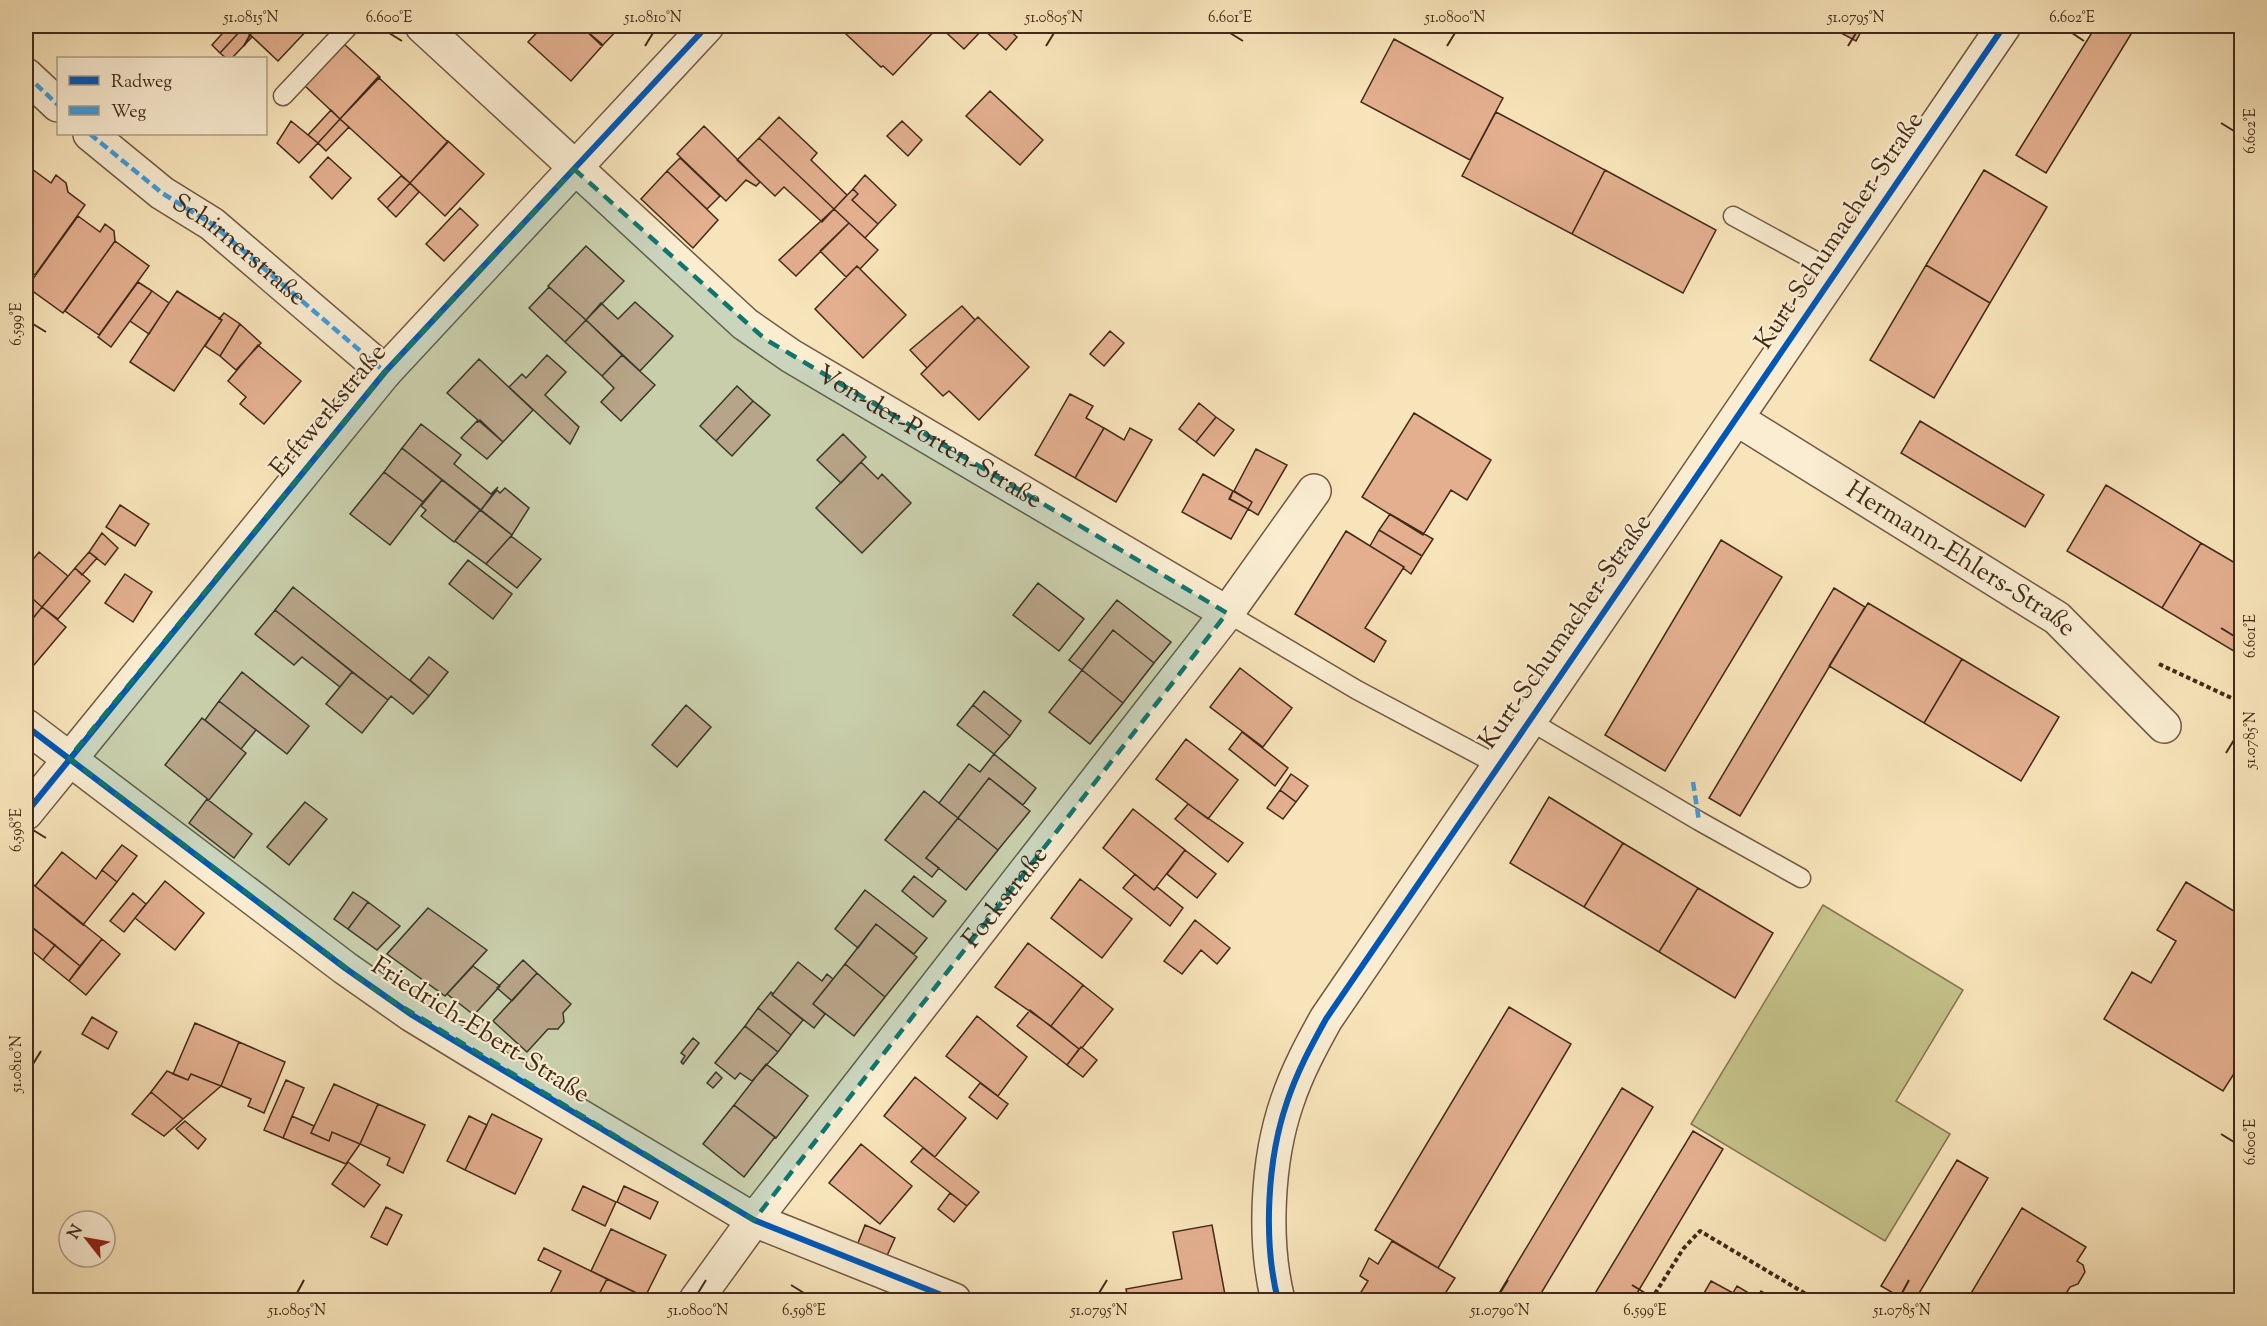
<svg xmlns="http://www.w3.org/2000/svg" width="2267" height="1326" font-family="'Sorts Mill Goudy',serif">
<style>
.green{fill:#c5c28a;stroke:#847652;stroke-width:1.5}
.building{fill:#e3af8f;stroke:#422a19;stroke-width:1.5}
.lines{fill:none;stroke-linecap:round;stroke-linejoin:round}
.lane-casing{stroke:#705841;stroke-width:21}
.street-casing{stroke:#705841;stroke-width:36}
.path{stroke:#422a19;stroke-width:4;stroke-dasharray:4.5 3;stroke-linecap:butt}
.lane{stroke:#faedd2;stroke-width:18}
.street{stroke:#faedd2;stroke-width:33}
.quiet{stroke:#3f9cdf;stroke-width:4.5;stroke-dasharray:9 4.5;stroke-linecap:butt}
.cycleway-casing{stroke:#faedd2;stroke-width:10}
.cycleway{stroke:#0057b8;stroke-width:6}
.marked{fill:#0f766e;fill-opacity:0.2;stroke:#0f766e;stroke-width:4.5;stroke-dasharray:12 8;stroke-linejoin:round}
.ticks{fill:none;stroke:#422a19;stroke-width:2}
.labels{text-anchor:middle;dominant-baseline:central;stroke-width:4.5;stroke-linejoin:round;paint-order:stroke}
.street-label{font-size:26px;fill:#422a19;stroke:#faedd2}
.neatline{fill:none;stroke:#422a19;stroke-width:2}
.ticks-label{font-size:15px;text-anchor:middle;fill:#422a19}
</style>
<rect width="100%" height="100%" fill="#f8e4ba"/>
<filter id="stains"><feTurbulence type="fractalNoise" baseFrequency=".00333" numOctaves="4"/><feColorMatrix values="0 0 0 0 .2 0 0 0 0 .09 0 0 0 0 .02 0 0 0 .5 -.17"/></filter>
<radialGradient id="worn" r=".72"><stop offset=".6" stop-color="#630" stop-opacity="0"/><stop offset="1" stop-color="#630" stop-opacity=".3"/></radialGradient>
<path class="green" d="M1823,905L1963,990L1896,1101L1950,1134L1885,1241L1691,1124Z"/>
<path class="building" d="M229,26H240L243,28L220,53L212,45Z
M246,26H311L278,61L243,28Z
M543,26H581L603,45L571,81L528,42Z
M581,26H621L602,46Z
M854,26H980L983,29L964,49L939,26L893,75L883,66L881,67L846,34Z
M986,26H1005L1017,37L1006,50L983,29Z
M1828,26H1864L1856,41Z
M2096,26H2136L2046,173L2016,155Z
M243,28L252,37L232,58H226L220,53Z
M1394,39L1503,98L1470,160L1361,102Z
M344,44L380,77L340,119L305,86Z
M378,77L448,142L410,183L340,119Z
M990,91L1043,140L1020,165L966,116Z
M331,110L340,119L318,143L308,135Z
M1496,112L1605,170L1572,234L1462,176Z
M779,117L817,153L811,160L847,195L834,209L759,138Z
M340,119L349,127L326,151L318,143Z
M291,121L318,143L299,163L277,143Z
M902,121L922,140L908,156L887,136Z
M704,126L760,182L756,186L746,180L726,201L677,154Z
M759,138L834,209L822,222L784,187L775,196L737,160Z
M448,141L484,174L445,216L410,183Z
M328,157L351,178L332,199L310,177Z
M680,158L720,196L707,209L667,171Z
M32,169L51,183L56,175L66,183L68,192L85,205L35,275L26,268V178Z
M1605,170L1716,230L1683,293L1572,234Z
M1984,170L2047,207L1990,303L1926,265Z
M667,171L718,220L693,248L641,199Z
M865,175L896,205L878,224L852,200L858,194L853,189Z
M401,176L410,183L387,208L378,199Z
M410,183L419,192L396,217L387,208Z
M853,189L858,194L852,200L878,224L865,238L834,209Z
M460,208L478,225L444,261L426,244Z
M834,209L849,223L796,276L779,260Z
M78,216L100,232L105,224L114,231L115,241L63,313L27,287Z
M849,223L878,250L860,269L857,266L846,277L820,251Z
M115,241L149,266L99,335L65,311Z
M586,246L624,281L586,320L548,286Z
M1926,265L1990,303L1934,398L1870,360Z
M857,266L906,315L863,358L815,309Z
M138,282L152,291L111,347L98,337Z
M549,287L586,320L565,342L529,308Z
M152,291L169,303L149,334L130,321Z
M177,291L222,320L174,391L130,362Z
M635,302L673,336L640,371L586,320L601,303L618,319Z
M962,306L975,320L927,368L910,350Z
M224,313L240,324L220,356L205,346L222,320L219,319Z
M978,317L1029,367L979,420L949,391L943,396L921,374Z
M586,320L622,355L602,376L565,342Z
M240,324L261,343L236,370L220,356Z
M1110,331L1124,343L1104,366L1090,354Z
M258,345L301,381L264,424L240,404L246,397L228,381Z
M547,355L566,372L545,395L579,427L570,444L509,387L522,374L526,378Z
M622,355L655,385L621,421L601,402L614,388L602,376Z
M479,359L533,410L503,442L447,393Z
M737,386L753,401L716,441L700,426Z
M1070,394L1093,406L1086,418L1104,428L1075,478L1035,455Z
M753,401L770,415L732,456L716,441Z
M1199,403L1216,417L1196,442L1179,429Z
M1414,413L1491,460L1467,500L1451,490L1423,535L1362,497Z
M1216,417L1234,430L1214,456L1196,442Z
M480,420L503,442L487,459L461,438L477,421L478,422Z
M1920,421L2044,495L2025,527L1901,453Z
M421,424L461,455L454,464L491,494L498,487L481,510L402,448Z
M1104,428L1124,440L1130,428L1152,440L1116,502L1075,478Z
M843,434L866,457L841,483L817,460Z
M402,448L442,480L423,502L384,472Z
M1256,449L1287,465L1258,515L1248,509L1252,502L1234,491Z
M861,462L878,479L882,474L911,503L862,553L816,508Z
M384,472L423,502L390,545L350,514Z
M1203,474L1233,491L1229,499L1248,509L1231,539L1182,512Z
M442,480L480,510L454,542L421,516L426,510L421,506Z
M2106,485L2201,543L2162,608L2067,551Z
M505,488L529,508L512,535L481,510L497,490L500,493Z
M1233,491L1252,502L1248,509L1230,499Z
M120,505L149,524L135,546L106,527Z
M480,510L512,535L486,564L455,541Z
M1390,514L1433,539L1422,556L1379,530Z
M1379,530L1422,556L1411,574L1403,568L1404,567L1370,546Z
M1346,531L1404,567L1365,628L1386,641L1374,662L1295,614Z
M102,533L118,548L105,565L89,552Z
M511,536L541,559L517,588L486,564Z
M1721,540L1782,577L1665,771L1605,735Z
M2201,543L2242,567V656L2162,608Z
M39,552L68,576L42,607L26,593V568Z
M89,552L97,558L82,575L75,568Z
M468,560L512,594L493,619L449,584Z
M75,568L90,581L58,619L42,607Z
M125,574L152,592L133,622L105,603Z
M1038,583L1084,619L1059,651L1013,615Z
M293,587L429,696L413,714L391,696L388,700L275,610Z
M1834,588L1865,607L1740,816L1709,798Z
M26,593L42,607L26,627Z
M1117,600L1171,642L1154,663L1113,630L1082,670L1069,660Z
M1868,603L1962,659L1924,723L1829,666Z
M42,607L66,627L34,665L26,658V627Z
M275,610L352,672L340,687L302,657L294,665L255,634Z
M1113,630L1154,663L1123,703L1082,670Z
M429,657L448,672L429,696L410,680Z
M1962,659L2059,717L2021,781L1924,723Z
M1240,668L1292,708L1263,747L1210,707Z
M1082,670L1123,703L1090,744L1049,712Z
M242,672L309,726L287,754L219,701Z
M352,672L388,700L362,733L326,704Z
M984,691L1021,721L1010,736L973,705Z
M219,701L256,730L241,749L205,720Z
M686,705L711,727L677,767L652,745Z
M973,705L1010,736L994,754L957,725Z
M202,718L246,753L209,800L165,765Z
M1242,732L1288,768L1275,786L1229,749Z
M1186,739L1238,780L1208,819L1156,779Z
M994,754L1036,788L1023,805L989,778L958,818L939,803L969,764L980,772Z
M1291,774L1308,786L1296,802L1280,790Z
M989,778L1030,811L998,850L958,818Z
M1280,790L1296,802L1283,819L1267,808Z
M924,791L958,818L926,858L939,868L932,877L885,840Z
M1549,797L1623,843L1584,907L1510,863Z
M207,799L252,834L234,858L189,823Z
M305,802L327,819L289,865L267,847Z
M1188,804L1243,843L1228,862L1175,819Z
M1133,809L1185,850L1154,890L1103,848Z
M958,818L998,850L966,890L926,858Z
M1623,843L1698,888L1659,952L1584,907Z
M122,845L137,856L117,882L102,870Z
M1185,850L1216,874L1197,898L1167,874Z
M62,852L96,879L102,870L117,882L83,925L35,886Z
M1135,874L1154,890L1157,887L1183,908L1170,926L1123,888Z
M914,876L946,901L933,917L902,891Z
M1080,879L1132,919L1102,958L1051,918Z
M165,881L204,913L175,950L135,918Z
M2186,882L2242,916V1061L2223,1091L2104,1019L2132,972L2151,983L2176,941L2157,930Z
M34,885L102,939L80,966L26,922V896Z
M1698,888L1773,933L1735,998L1659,952Z
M865,890L927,938L914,954L876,924L858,948L835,929Z
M353,892L368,902L348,929L334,919Z
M133,893L146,904L124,932L110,921Z
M368,902L400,926L377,950L348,929Z
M428,908L487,950L445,996L387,954Z
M1195,920L1230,948L1217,964L1201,950L1182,974L1164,961Z
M876,924L917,957L885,997L845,964Z
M31,927L55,945L43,960L26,946V933Z
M102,939L120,954L86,995L69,981Z
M1028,943L1083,985L1051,1026L995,987Z
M55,945L80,966L69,981L43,960Z
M523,960L537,973L512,1001L497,988Z
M798,962L822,981L827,974L833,979L813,1004L825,1014L814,1028L772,995Z
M845,964L885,997L854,1036L813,1004Z
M473,966L500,986L474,1015L447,994Z
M537,973L571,1004L563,1013L564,1022L558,1029H548L527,1052L493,1021Z
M1083,985L1113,1009L1082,1048L1081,1047L1079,1049L1051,1026Z
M771,992L773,994L772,995L803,1020L791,1035L758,1008Z
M1509,1007L1571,1044L1438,1268L1375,1230Z
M758,1008L791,1035L778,1052L745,1026Z
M1030,1010L1079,1049L1067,1065L1017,1026Z
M977,1016L1027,1057L998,1096L946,1056Z
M92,1017L117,1032L108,1049L82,1034Z
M195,1023L239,1042L221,1086L191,1074L188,1080L173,1074Z
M745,1026L778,1052L752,1081L740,1073L735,1079L715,1063Z
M693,1038L699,1043L683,1064L681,1062L685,1056L681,1053Z
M239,1042L285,1062L264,1113L248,1106L251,1099L221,1086Z
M1081,1047L1097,1060L1083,1077L1067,1065Z
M766,1064L808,1096L776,1138L734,1105Z
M167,1071L188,1080L191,1074L221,1086L183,1119L151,1092Z
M716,1072L722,1078L713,1088L707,1083Z
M915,1077L966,1118L935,1157L884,1116Z
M286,1080L304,1088L283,1138L264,1130Z
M980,1083L1008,1104L997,1119L969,1097Z
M334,1084L378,1104L360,1144L332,1132L329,1141L311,1133Z
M1622,1088L1653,1107L1537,1300H1495Z
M151,1092L183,1119L164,1136L132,1114Z
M378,1104L425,1125L403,1173L387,1165L390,1158L360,1144Z
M734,1105L775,1137L744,1177L703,1144Z
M492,1114L542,1139L515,1194L465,1170Z
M292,1116L314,1126L311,1133L329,1141L332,1132L360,1144L346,1164L283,1138Z
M469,1116L487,1125L465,1170L447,1161Z
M185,1121L206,1139L198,1149L176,1129Z
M1693,1131L1723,1149L1633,1300H1591Z
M861,1144L912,1186L880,1224L829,1183Z
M923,1148L979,1192L967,1206L911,1162Z
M1957,1160L1988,1178L1915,1300H1905L1881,1286Z
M348,1162L380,1185L364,1207L332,1184Z
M583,1186L616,1202L605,1226L572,1210Z
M624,1186L658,1202L650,1219L617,1202Z
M950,1193L967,1206L954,1222L938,1209Z
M386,1207L402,1215L387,1245L371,1237Z
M2022,1208L2086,1247L2077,1261L2083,1265L2085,1272L2078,1284L2070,1287L2062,1300H1967Z
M865,1225L895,1238L885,1260L856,1248Z
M1212,1225L1226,1300H1123L1128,1299L1126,1289L1182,1279L1173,1232Z
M611,1229L666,1255L645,1297L591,1271Z
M1392,1241L1455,1278L1441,1300H1356L1368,1281L1360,1276L1369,1258L1378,1264Z
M544,1248L607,1279L597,1298L592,1295L589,1300H547L561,1271L538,1260Z
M607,1279L645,1297L644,1300H589L592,1295L597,1298Z
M1711,1281L1733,1293L1737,1286L1757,1298L1761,1291L1776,1300H1700Z"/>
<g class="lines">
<g class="lane-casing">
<path id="lane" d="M283,96L349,26
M1733,216L1834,271
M1227,613L1357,690L1498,765
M1530,721L1699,821L1801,878"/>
</g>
<g class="street-casing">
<g id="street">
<path id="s1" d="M422,26L745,324L791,356L1227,613"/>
<path d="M26,75L58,105"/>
<path d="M90,134L162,193L212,224L385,372"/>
<path id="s2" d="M1737,419L2057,618L2164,726"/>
<path d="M26,726L345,968L412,1015L481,1057L754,1220L954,1300"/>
<path d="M26,813L385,372L707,26"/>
<path id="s3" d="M696,1300L754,1220L1227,613L1314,491"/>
<path d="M1278,1300C1263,1241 1267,1160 1287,1102C1297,1072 1311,1046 1326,1019L2004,26"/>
</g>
</g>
<path class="path" d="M2159,664L2242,703
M1651,1300L1683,1249L1700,1231L1816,1300"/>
<use href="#lane" class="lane"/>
<use href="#street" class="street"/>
<g class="quiet">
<path d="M26,75L58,105"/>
<path id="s4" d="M90,134L162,193L212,224L385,372"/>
<path d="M1693,782L1699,821"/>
</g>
<g class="cycleway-casing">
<path id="cycleway" d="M26,726L345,968L412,1015L481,1057L754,1220L954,1300
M26,813L385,372L707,26
M1278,1300C1263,1241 1267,1160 1287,1102C1297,1072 1311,1046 1326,1019L2004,26"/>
</g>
<use href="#cycleway" class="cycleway"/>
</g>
<path class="marked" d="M574,169L765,339L1227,613L754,1220L378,992L69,758L385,372Z"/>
<path class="ticks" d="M389,33L402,41M1230,33L1243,41M2072,33L2084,41M244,46L251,33M645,46L653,33M1046,46L1054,33M1447,46L1455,33M1848,46L1856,33M2221,123L2234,131M33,324L46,332M2221,628L2234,636M2226,753L2234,740M33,830L46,838M33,1064L41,1051M2221,1134L2234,1142M791,1285L804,1293M1632,1285L1645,1293M297,1293L304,1280M698,1293L706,1280M1099,1293L1107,1280M1500,1293L1508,1280M1902,1293L1909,1280"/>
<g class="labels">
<g class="street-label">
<text transform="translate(1840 231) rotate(-56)">Kurt-Schumacher-Straße</text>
<text stroke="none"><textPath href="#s4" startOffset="189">Schirnerstraße</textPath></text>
<text transform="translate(329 411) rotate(-50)">Erftwerkstraße</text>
<text stroke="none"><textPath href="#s1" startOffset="656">Von-der-Porten-Straße</textPath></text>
<text stroke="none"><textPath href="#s2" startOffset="264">Hermann-Ehlers-Straße</textPath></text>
<text transform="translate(1566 632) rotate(-55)">Kurt-Schumacher-Straße</text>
<text stroke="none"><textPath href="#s3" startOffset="508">Fockstraße</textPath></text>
<text transform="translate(480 1031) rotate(32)">Friedrich-Ebert-Straße</text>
</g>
</g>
<rect width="2267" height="1326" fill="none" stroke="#f8e4ba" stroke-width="66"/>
<rect x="57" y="57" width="210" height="78" fill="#faedd2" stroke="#b09f88" stroke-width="1.5"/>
<rect x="69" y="76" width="30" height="9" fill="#0057b8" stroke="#b09f88" stroke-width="1.5"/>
<text x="111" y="87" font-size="18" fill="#422a19">Radweg</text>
<rect x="69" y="106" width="30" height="9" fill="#3f9cdf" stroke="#b09f88" stroke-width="1.5"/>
<text x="111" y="117" font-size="18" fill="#422a19">Weg</text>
<g transform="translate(87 1239) rotate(301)"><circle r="28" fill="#faedd2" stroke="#b09f88" stroke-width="1.5"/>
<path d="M0-4.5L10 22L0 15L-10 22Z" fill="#8f2418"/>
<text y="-9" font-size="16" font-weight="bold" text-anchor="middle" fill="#422a19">N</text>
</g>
<rect x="33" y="33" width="2201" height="1260" class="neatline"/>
<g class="ticks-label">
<text x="251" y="22">51.0815°N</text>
<text x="389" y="22">6.600°E</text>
<text x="653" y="22">51.0810°N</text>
<text x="1054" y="22">51.0805°N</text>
<text x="1230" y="22">6.601°E</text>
<text x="1455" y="22">51.0800°N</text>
<text x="1856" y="22">51.0795°N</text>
<text x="2072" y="22">6.602°E</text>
<text transform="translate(2250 131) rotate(-90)" y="5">6.602°E</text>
<text transform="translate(16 324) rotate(-90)" y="5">6.599°E</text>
<text transform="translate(2250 636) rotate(-90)" y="5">6.601°E</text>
<text transform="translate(2250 740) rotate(-90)" y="5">51.0785°N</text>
<text transform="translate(16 830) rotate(-90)" y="5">6.598°E</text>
<text transform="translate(16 1064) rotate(-90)" y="5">51.0810°N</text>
<text transform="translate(2250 1142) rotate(-90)" y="5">6.600°E</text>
<text x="297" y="1315">51.0805°N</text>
<text x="698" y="1315">51.0800°N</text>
<text x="804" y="1315">6.598°E</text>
<text x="1099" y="1315">51.0795°N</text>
<text x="1500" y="1315">51.0790°N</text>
<text x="1645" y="1315">6.599°E</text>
<text x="1902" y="1315">51.0785°N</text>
</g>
<rect width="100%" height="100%" filter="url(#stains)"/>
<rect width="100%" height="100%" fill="url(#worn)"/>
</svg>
